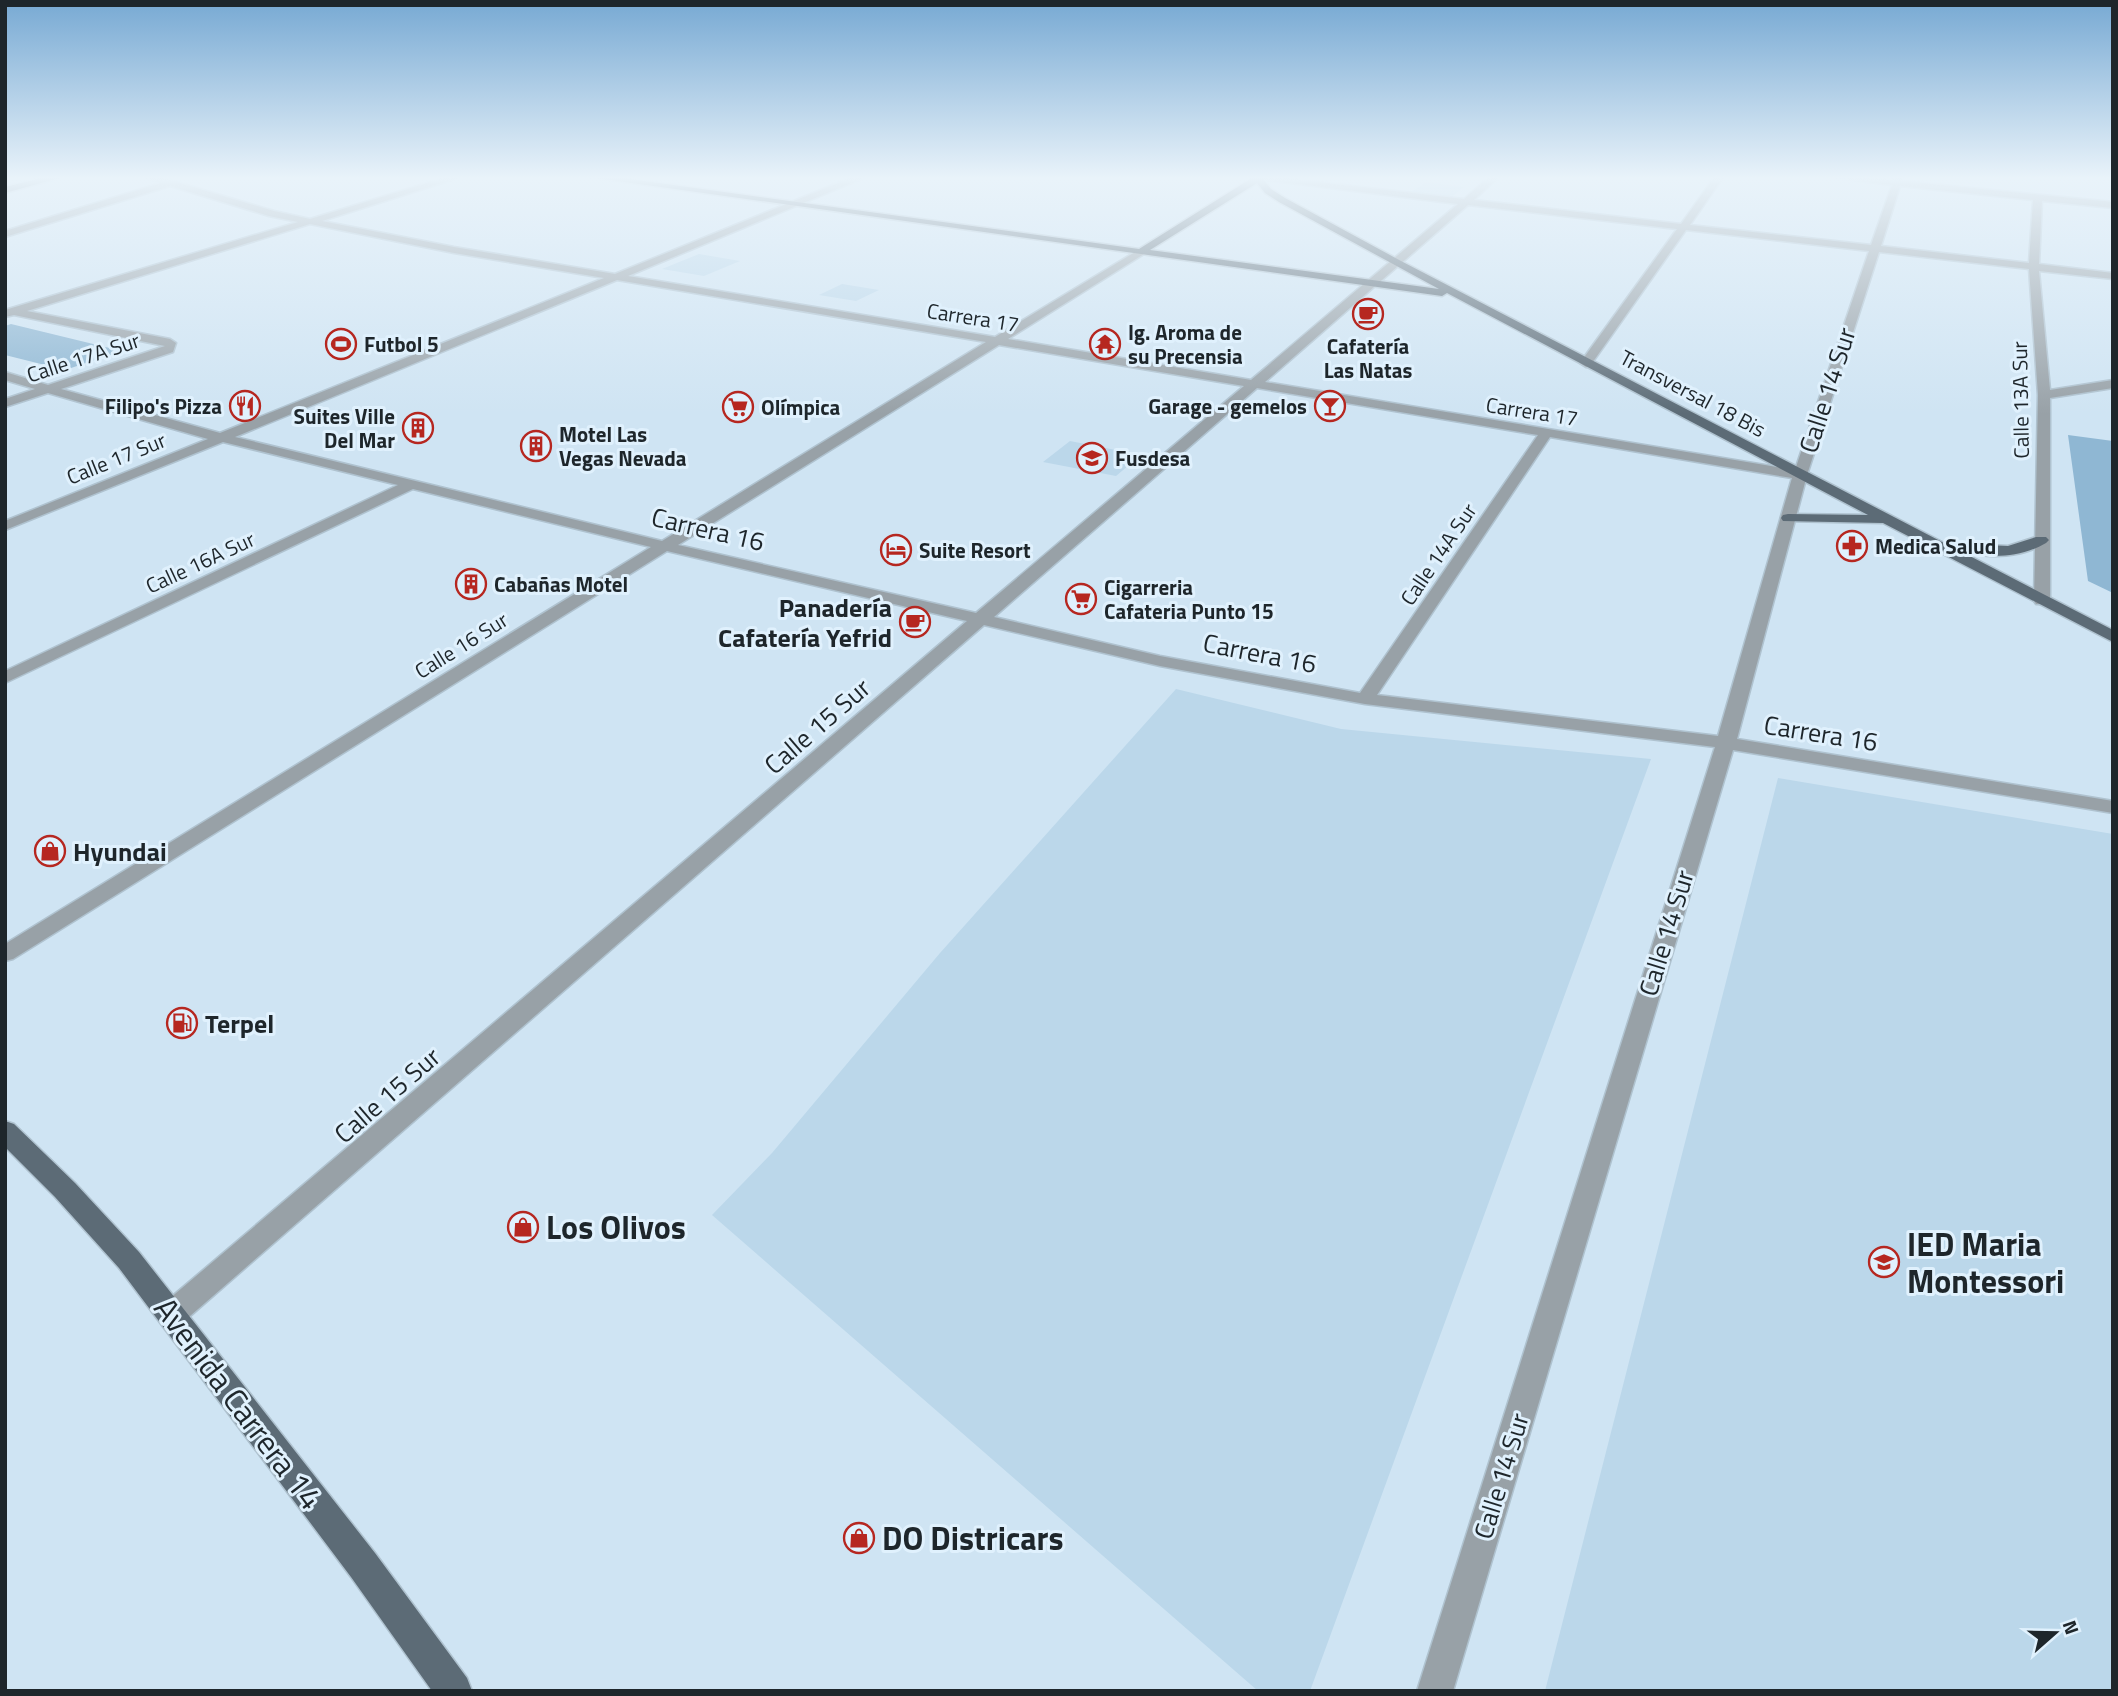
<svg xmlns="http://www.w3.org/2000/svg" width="2118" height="1696" font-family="'Titillium Web',sans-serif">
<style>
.built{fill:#bbd7ea}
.green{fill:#8fb7d3}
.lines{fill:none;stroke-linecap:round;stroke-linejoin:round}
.minor-casing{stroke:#afc2cf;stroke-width:3}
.major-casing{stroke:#afc2cf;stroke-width:3}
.minor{fill:#98a1a7;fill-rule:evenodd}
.major{fill:#5c6b76;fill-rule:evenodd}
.labels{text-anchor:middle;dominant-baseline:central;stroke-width:6;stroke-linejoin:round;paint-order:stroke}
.far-street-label{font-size:21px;fill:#1e262b;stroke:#e0f1fd}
.far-poi-label{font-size:21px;font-weight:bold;fill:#1e262b;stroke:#e0f1fd;text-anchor:start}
.street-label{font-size:26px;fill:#1e262b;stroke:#e0f1fd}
.poi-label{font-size:26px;font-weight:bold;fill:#1e262b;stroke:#e0f1fd;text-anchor:start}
.near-poi-label{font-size:32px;font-weight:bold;fill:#1e262b;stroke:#e0f1fd;text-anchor:start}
.near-street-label{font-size:32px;fill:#1e262b;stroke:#e0f1fd}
</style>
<rect width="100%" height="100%" fill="#cfe4f3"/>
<path class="built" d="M1426,182L1464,187L1450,198L1410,193Z
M699,254L740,261L704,276L662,269Z
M842,284L879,290L856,301L819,295Z
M1070,441L1141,455L1116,476L1043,462Z
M1176,689L1341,729L1651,759L1310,1691H1258L712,1215L772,1153L940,953Z
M1778,778L2113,834V1691H1545Z"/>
<path class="green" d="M11,324L122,351L65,370L5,355V326Z
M2068,435L2113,441V593L2088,581Z"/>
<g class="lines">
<g class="minor-casing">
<path id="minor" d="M141,176H156L274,211L310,219L450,176H464L322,221L454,247L615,274L855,176H868L628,276L995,337L1140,249L1145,252L1144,254L1008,339L1251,380L1458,204L1235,176H1265L1464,199L1490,176H1500L1474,200L1681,224L1715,176H1724L1690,225L1871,245L1892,185L1823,176L1893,180L1895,176H1903L1902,181L2113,202V208L2042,201L2039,264L2113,273V279L2039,271L2050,390L2113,380V388L2050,398V601L2048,604H2036L2034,601L2038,395L2029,269L1879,252L1807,475L1737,739L2113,801V813L1733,750L1453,1691H1417L1715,747L1365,704L1160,666L984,625L182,1323L172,1326L162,1323L157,1314L162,1305L967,621L667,551L13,959L5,961V944L651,547L413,489L5,683V671L398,485L223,442L5,530V521L208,439L48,393L5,407V399L35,389L5,380V372L48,385L165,346L14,315L5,317V310L298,222L269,216L170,186L5,237V231L161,183ZM1900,186L2033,200L2029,263L1881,246ZM1468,205L1677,229L1580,363L1586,367L1590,366L1686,230L1869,251L1795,470L1265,382ZM310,224L454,253L604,278L220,433L61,389L173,352L176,343L170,339L27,311ZM617,280L986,342L662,541L235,437ZM999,345L1244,386L976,613L678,545ZM1257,388L1538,435L1360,693L1160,656L994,617ZM1550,437L1792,478L1718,736L1377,695Z"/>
</g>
<g class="major-casing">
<path id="major" d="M50,176H66L5,193V187Z
M582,176H608L1139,249L1255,176H1266L1263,179L1271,189L1285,198L1401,261L1944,543L2008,546L2036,537H2046L2049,540L2046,543C2020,558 1993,558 1964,553L2113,630V642L1883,523L1783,521L1781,518L1783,515L1788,514L1868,515L1447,293L1442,296ZM1257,183L1265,193L1279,202L1439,289L1150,250Z
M5,1121L14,1124L75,1183L139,1252L375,1553L467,1678L472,1691H432L351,1577L119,1268L55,1197L5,1147Z"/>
</g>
<use href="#minor" class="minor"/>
<use href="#major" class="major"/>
</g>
<linearGradient id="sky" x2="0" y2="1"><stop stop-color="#77a9d3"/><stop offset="0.43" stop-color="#e9f3fa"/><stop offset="1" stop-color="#e9f3fa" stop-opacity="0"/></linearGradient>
<rect width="2118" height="414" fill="url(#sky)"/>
<defs>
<g id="cafe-ring" transform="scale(1.575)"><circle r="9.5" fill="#e0f1fd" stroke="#b62720" stroke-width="1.5"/><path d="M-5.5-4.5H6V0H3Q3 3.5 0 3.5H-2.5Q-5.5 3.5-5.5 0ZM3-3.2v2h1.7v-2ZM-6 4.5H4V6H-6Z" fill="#b62720"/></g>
<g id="stadium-ring" transform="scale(1.575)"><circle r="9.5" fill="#e0f1fd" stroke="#b62720" stroke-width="1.5"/><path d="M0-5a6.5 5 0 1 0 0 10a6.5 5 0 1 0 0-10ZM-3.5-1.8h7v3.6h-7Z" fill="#b62720"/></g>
<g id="temple-ring" transform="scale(1.575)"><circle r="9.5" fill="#e0f1fd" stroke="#b62720" stroke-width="1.5"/><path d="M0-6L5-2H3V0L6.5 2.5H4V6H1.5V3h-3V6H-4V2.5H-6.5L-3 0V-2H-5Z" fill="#b62720"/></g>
<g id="restaurant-ring" transform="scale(1.575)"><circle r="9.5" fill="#e0f1fd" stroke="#b62720" stroke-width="1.5"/><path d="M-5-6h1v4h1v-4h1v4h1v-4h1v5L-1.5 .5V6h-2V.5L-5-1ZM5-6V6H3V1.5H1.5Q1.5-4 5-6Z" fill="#b62720"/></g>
<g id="bar-ring" transform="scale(1.575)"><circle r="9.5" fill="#e0f1fd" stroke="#b62720" stroke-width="1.5"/><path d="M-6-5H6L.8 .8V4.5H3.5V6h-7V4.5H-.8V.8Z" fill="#b62720"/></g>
<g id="supermarket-ring" transform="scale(1.575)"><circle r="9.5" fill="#e0f1fd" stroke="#b62720" stroke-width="1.5"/><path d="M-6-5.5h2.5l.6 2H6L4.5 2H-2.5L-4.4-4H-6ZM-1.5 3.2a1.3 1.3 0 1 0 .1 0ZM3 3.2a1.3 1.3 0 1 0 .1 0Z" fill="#b62720"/></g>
<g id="building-ring" transform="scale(1.575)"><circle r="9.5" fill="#e0f1fd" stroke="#b62720" stroke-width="1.5"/><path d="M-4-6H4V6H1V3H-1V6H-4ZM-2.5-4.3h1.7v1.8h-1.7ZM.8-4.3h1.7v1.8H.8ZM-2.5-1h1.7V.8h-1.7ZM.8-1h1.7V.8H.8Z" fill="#b62720"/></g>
<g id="university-ring" transform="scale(1.575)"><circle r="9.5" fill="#e0f1fd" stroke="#b62720" stroke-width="1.5"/><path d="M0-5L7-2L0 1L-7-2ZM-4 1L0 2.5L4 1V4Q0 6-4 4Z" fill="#b62720"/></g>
<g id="pharmacy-ring" transform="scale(1.575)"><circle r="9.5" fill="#e0f1fd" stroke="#b62720" stroke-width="1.5"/><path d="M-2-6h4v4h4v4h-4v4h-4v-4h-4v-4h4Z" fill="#b62720"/></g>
<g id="hotel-ring" transform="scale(1.575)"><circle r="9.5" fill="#e0f1fd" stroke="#b62720" stroke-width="1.5"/><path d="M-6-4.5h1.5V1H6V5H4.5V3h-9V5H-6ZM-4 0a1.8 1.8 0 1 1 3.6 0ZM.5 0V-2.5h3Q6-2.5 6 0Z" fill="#b62720"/></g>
<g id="shop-ring" transform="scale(1.575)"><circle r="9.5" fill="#e0f1fd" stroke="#b62720" stroke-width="1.5"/><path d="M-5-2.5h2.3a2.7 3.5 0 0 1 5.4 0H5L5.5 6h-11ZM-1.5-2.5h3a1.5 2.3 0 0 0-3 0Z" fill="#b62720"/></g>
<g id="fuel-ring" transform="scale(1.575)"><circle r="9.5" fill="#e0f1fd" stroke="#b62720" stroke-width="1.5"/><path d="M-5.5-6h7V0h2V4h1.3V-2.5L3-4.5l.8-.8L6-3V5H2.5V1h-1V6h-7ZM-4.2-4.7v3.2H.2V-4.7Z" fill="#b62720"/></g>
<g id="school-ring" transform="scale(1.575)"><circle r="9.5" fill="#e0f1fd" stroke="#b62720" stroke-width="1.5"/><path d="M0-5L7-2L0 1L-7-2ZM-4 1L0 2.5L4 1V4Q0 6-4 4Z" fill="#b62720"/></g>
</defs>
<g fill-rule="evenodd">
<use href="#cafe-ring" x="1368" y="314"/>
<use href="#stadium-ring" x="341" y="344"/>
<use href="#temple-ring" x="1105" y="344"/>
<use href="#restaurant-ring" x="245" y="406"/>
<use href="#bar-ring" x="1330" y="406"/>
<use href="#supermarket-ring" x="738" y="407"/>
<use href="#building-ring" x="418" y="428"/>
<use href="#building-ring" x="536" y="446"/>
<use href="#university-ring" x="1092" y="458"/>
<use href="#pharmacy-ring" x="1852" y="546"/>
<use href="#hotel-ring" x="896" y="550"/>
<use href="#building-ring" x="471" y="584"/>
<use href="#supermarket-ring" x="1081" y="599"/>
<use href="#cafe-ring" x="915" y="622"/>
<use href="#shop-ring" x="50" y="851"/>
<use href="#fuel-ring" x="182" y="1023"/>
<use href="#shop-ring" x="523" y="1227"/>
<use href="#school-ring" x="1884" y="1262"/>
<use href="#shop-ring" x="859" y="1538"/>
</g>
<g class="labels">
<g class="far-street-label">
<text transform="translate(973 317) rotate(9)">Carrera 17</text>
<text transform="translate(83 357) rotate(-18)">Calle 17A Sur</text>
<text transform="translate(1693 393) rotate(28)">Transversal 18 Bis</text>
<text transform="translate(2020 400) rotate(-91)">Calle 13A Sur</text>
<text transform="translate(1532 411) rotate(9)">Carrera 17</text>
<text transform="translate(116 458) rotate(-22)">Calle 17 Sur</text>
<text transform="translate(1438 554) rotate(-56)">Calle 14A Sur</text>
<text transform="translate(200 562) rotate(-25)">Calle 16A Sur</text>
<text transform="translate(461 645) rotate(-32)">Calle 16 Sur</text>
</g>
<g class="far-poi-label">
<text x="1128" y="332">Ig. Aroma de<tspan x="1128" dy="24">su Precensia</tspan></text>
<text x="364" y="344">Futbol 5</text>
<text x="1368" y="346" text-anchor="middle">Cafatería<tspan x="1368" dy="24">Las Natas</tspan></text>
<text x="222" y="406" text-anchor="end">Filipo's Pizza</text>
<text x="1307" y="406" text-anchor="end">Garage - gemelos</text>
<text x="761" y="407">Olímpica</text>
<text x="395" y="416" text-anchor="end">Suites Ville<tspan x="395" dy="24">Del Mar</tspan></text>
<text x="559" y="434">Motel Las<tspan x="559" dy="24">Vegas Nevada</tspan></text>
<text x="1115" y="458">Fusdesa</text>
<text x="1875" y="546">Medica Salud</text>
<text x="919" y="550">Suite Resort</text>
<text x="494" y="584">Cabañas Motel</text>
<text x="1104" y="587">Cigarreria<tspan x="1104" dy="24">Cafateria Punto 15</tspan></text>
</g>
<g class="street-label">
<text transform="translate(1827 390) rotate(-72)">Calle 14 Sur</text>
<text transform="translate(708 529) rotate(13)">Carrera 16</text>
<text transform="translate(1260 653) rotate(11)">Carrera 16</text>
<text transform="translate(817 726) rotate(-41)">Calle 15 Sur</text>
<text transform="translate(1821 733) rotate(9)">Carrera 16</text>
<text transform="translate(1666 933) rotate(-73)">Calle 14 Sur</text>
<text transform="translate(387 1095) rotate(-41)">Calle 15 Sur</text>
<text transform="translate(1501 1476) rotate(-73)">Calle 14 Sur</text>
</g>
<g class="poi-label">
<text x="892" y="607" text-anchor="end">Panadería<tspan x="892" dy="30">Cafatería Yefrid</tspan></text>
<text x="73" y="851">Hyundai</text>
<text x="205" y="1023">Terpel</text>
</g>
<g class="near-poi-label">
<text x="546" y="1227">Los Olivos</text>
<text x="1907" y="1244">IED Maria<tspan x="1907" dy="37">Montessori</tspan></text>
<text x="882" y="1538">DO Districars</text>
</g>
<g class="near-street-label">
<text transform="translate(239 1403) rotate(53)">Avenida Carrera 14</text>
</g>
</g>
<rect width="2118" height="1696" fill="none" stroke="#1e262b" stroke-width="14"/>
<g transform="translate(2055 1633) rotate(70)" stroke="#e0f1fd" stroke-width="5" paint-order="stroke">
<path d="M0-5L12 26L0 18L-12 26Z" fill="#1e262b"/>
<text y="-10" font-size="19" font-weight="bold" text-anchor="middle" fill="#1e262b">N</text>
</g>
</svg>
